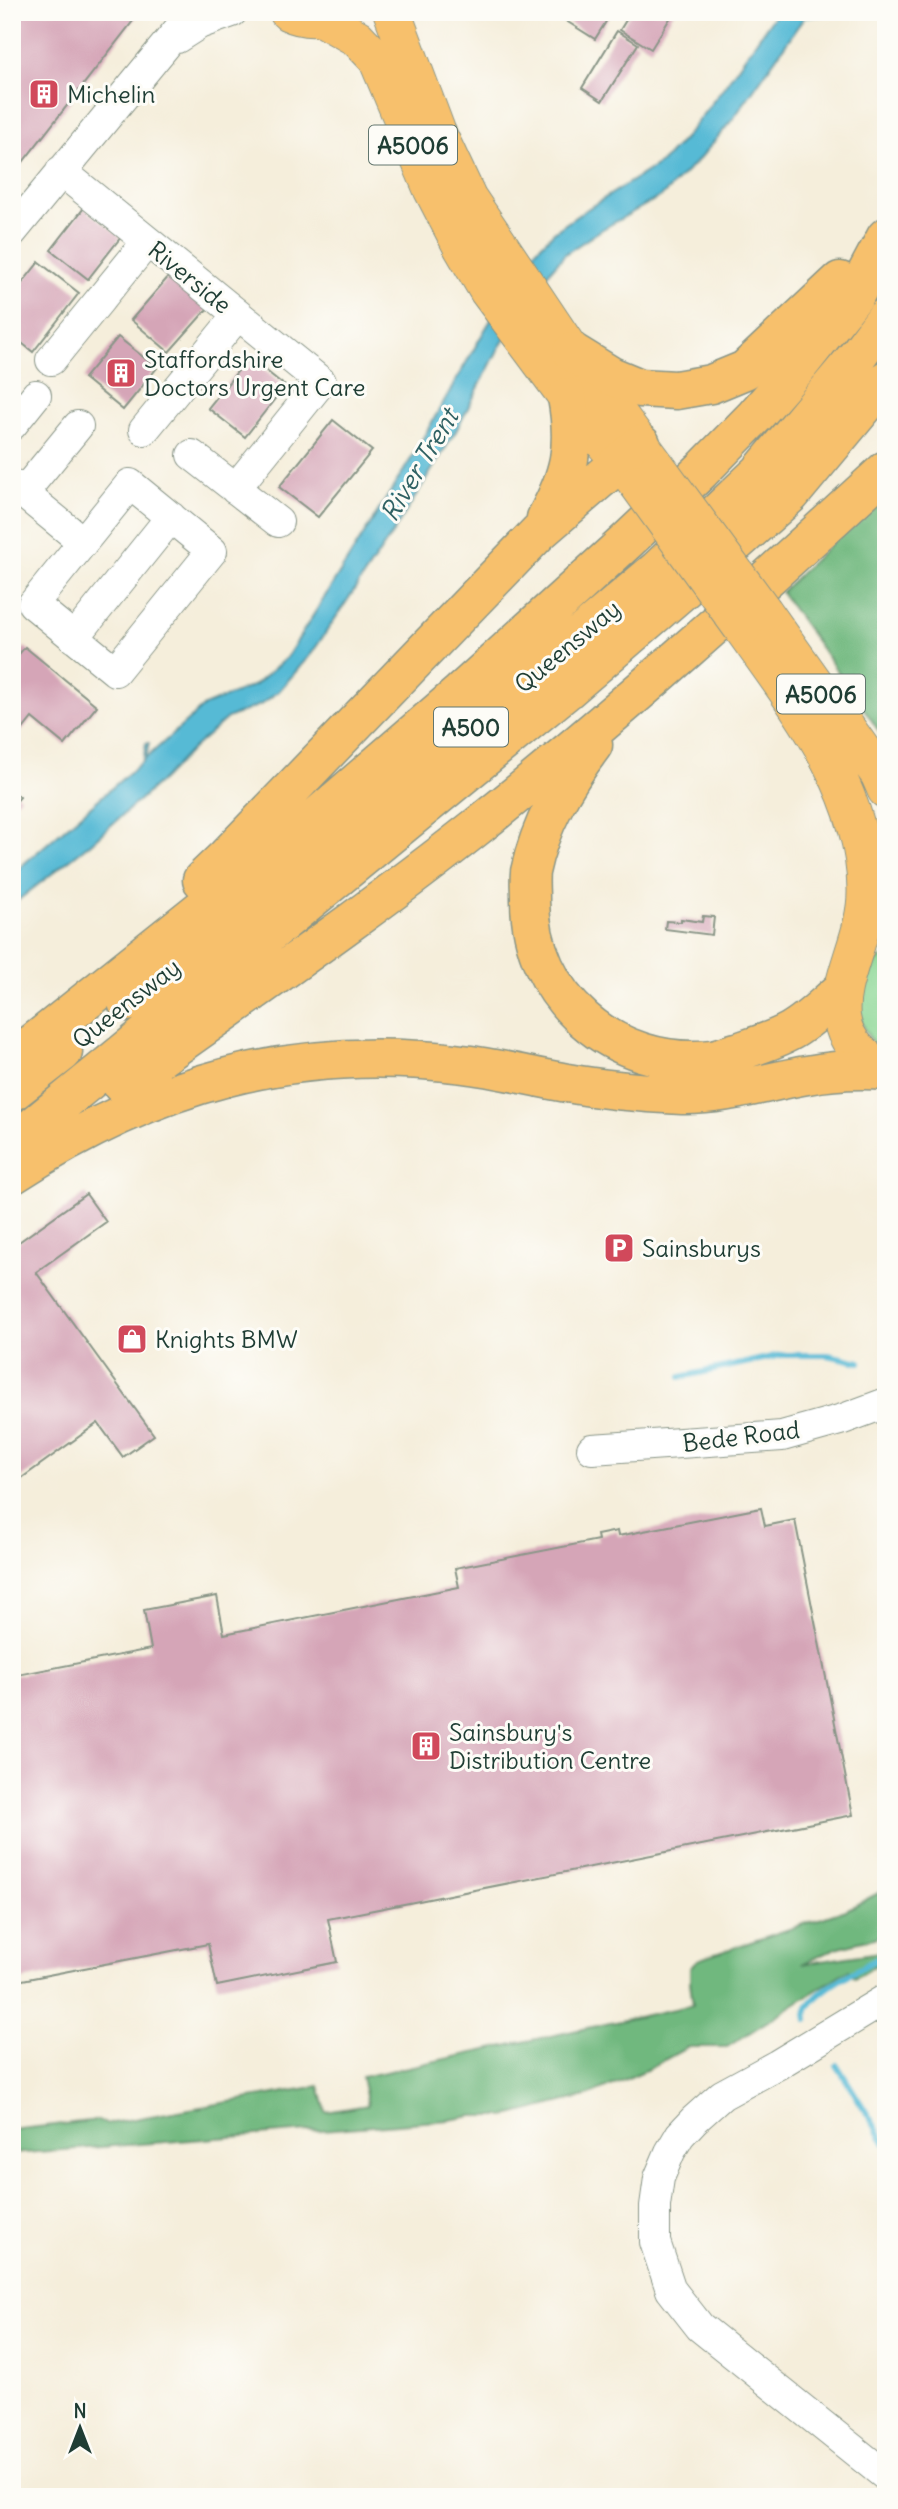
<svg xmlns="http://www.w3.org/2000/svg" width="898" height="2509" font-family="Delius,sans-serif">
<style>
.green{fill:#8bd794;stroke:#558a64;stroke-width:2}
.forest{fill:#70b87e;stroke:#487a59;stroke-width:2}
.water{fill:#57bad5;stroke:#3b7c84;stroke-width:2}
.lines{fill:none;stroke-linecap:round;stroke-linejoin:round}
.stream{stroke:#57bad5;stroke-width:6}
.building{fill:#d5a5b7}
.minor-casing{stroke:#8a9688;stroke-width:32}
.major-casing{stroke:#8a9688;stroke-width:39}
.highway-casing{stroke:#8a9688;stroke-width:41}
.minor{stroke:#fff;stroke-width:30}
.major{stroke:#f7c06c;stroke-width:37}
.highway{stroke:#f7c06c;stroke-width:38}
.major-bridge-casing{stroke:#8a9688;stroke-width:39;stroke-linecap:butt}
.major-bridge{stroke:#f7c06c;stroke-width:37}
.labels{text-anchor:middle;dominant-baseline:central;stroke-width:6;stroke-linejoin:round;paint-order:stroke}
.shield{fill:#fdfcf7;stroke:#62766e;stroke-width:2}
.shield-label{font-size:23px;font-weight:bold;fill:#1f3d34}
.poi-label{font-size:24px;fill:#1f3d34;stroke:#fdfcf7;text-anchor:start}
.street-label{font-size:24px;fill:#1f3d34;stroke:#fdfcf7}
.water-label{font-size:26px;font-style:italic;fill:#306264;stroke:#fdfcf7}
</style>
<rect width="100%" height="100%" fill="#fdfcf7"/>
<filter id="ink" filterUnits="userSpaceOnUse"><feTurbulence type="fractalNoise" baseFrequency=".0143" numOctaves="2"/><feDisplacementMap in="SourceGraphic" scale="14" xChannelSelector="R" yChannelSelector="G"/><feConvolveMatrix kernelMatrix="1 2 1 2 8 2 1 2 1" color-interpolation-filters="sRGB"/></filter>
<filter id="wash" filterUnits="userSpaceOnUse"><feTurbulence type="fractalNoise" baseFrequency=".00686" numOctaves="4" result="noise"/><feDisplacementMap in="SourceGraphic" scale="28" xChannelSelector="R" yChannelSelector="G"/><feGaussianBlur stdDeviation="1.57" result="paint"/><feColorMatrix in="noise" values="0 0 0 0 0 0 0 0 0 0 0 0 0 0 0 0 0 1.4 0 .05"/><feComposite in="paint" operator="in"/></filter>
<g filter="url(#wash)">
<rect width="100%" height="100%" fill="#f5eedb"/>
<path class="green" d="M886,956V1054L875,1048L855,1011C860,987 861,967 886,956Z"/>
<path class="forest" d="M886,490V742L860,703L781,592Z
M886,1889V1935L836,1948L802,1964L886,1951V1959L855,1978L848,1970L727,2047H688L646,2070L590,2095L507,2116H472L449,2120L12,2154V2130L98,2120L106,2124L319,2086L326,2112L368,2105L362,2077L693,2005L690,1982V1967L697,1960L846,1910Z"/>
<path class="water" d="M777,12H808L733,119L701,157L663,195L601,230L565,254L548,273L499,348L456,431L394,531L312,653L279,691L260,705L227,718L193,748L163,779L91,843L12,905V874L143,761L146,743H149L146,758L204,706L255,685L287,657L411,459L486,328L531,255L554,232L581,213L662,162L687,135L721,91Z"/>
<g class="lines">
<path class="stream" d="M806,15L835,12
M681,1377L781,1355H828L860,1362
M807,2019C798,1996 868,1965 886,1954
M837,2065L886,2144"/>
</g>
<g id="blocks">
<path class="building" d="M12,12H140L12,176Z
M567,12H612L595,39L563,19Z
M631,12H674L651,49L620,30Z
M617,31L638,44L602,101L582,88Z
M84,208L121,237L88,279L51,250Z
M39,262L79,293L33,352L12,335V296Z
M170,275L208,308L169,352L131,320Z
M118,337L157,368L123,410L84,378Z
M249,357L285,386L245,437L208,408Z
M333,420L372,451L318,517L279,487Z
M25,647L97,706L65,745L32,718L12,743V662Z
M12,790L20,797L12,806Z
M703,916L714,917L712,935L665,929L666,921L681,922V919L702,922Z
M86,1194L106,1222L36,1272L154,1435L123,1457L98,1423L12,1485V1247Z
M761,1508L765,1526L795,1520L853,1815L328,1919L337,1962L217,1986L208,1944L12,1982V1676L151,1649L144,1610L217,1596L224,1634L459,1587L455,1568L598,1540L597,1535L617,1531L618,1536Z"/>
</g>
</g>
<g filter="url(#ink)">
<use href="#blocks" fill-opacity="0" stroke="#8a9688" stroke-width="2"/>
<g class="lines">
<g class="minor-casing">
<path id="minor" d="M177,38L199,24L232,12
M61,171L321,382L235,489
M12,232L193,12
M51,360L147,242
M12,425L36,395
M144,430L237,316
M192,455L278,522
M12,484L83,542
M130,484L212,551L115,671L33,604Z
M23,493L78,426
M74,638L171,517
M592,1449L782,1436L843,1419L886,1403
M886,1999L777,2065L722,2095L694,2120L680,2135L670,2152L659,2178L655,2206V2242L671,2290L700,2327L886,2476"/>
</g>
<g class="major-casing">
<path id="major" d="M288,12C305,20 321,19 337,12
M392,12L437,132L468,198L566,344L658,468
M321,18L357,38L377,59L432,189L462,247L488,291L567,397L637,483
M764,612L879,774L886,790
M742,628C798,707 864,788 866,889C868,959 797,1024 886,1070"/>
</g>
<g class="highway-casing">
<path id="highway" d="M572,352L611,376L640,388L676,390L711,384L745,370L840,281
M546,518C570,474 576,447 567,397
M593,745C564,784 540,824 530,872C529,881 530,890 530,898C529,997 615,1070 712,1059C720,1058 729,1054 737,1052C755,1046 775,1040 791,1031C809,1021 825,1004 841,991
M202,880L226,857L539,532L641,444
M127,1002L394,792L657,570L760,472L857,356L886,317
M12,1060L319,815L460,693L627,541L701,471L755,416L796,369L855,295L886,237
M122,1085C240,1000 360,919 474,829C616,716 752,593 886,470
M12,1092L63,1052
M12,1144L566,691L683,590L791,494L886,380
M12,1175C154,1083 293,1043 463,1064C497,1068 532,1077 567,1083C605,1090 643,1093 682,1095C724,1096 766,1082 807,1075C833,1070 859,1069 886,1071"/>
</g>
<use href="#minor" class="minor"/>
<use href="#major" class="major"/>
<use href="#highway" class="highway"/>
<g class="major-bridge-casing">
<path id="major-bridge" d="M658,468L764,612
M637,483L742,628"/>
</g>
<use href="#major-bridge" class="major-bridge"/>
</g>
</g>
<defs>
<g id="building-square" transform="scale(1.575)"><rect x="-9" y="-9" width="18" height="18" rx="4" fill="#d1495b" stroke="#fdfcf7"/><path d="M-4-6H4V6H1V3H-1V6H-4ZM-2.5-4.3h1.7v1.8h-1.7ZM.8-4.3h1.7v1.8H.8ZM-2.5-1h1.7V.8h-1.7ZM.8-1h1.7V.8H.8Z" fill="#fff"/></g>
<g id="parking-square" transform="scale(1.575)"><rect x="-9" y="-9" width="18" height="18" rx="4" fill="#d1495b" stroke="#fdfcf7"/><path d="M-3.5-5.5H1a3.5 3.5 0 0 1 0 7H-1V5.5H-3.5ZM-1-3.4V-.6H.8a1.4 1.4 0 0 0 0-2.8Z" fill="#fff"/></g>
<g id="shop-square" transform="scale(1.575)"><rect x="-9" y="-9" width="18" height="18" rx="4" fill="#d1495b" stroke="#fdfcf7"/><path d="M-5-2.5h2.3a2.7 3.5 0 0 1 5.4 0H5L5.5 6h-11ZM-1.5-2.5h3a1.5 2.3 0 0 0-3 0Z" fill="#fff"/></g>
</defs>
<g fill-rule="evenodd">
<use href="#building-square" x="44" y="94"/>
<use href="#building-square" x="121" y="373"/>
<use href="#parking-square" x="619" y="1248"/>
<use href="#shop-square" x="132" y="1339"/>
<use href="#building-square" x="426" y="1746"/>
</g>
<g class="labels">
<g class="shield">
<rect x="369" y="125.5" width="88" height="39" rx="5"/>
<rect x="777" y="674.5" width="88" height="39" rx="5"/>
<rect x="434" y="707.5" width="74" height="39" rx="5"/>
</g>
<g class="shield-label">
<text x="413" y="145">A5006</text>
<text x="821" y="694">A5006</text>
<text x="471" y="727">A500</text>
</g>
<g class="poi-label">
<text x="67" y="94">Michelin</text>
<text x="144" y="359">Staffordshire<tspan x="144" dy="28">Doctors Urgent Care</tspan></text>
<text x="642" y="1248">Sainsburys</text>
<text x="155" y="1339">Knights BMW</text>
<text x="449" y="1732">Sainsbury's<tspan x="449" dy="28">Distribution Centre</tspan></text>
</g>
<g class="street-label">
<text transform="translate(190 277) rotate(39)">Riverside</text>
<text transform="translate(567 646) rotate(-40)">Queensway</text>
<text transform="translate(126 1003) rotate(-38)">Queensway</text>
<text transform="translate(741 1436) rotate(-7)">Bede Road</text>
</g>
<g class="water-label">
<text transform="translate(419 465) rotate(-59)">River Trent</text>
</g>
</g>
<rect width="898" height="2509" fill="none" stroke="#fdfcf7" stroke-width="42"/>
<g transform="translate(80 2428)" stroke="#fdfcf7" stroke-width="5" paint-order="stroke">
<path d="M0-5L12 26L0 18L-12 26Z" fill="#1f3d34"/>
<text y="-10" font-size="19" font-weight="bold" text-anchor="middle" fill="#1f3d34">N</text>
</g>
</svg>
